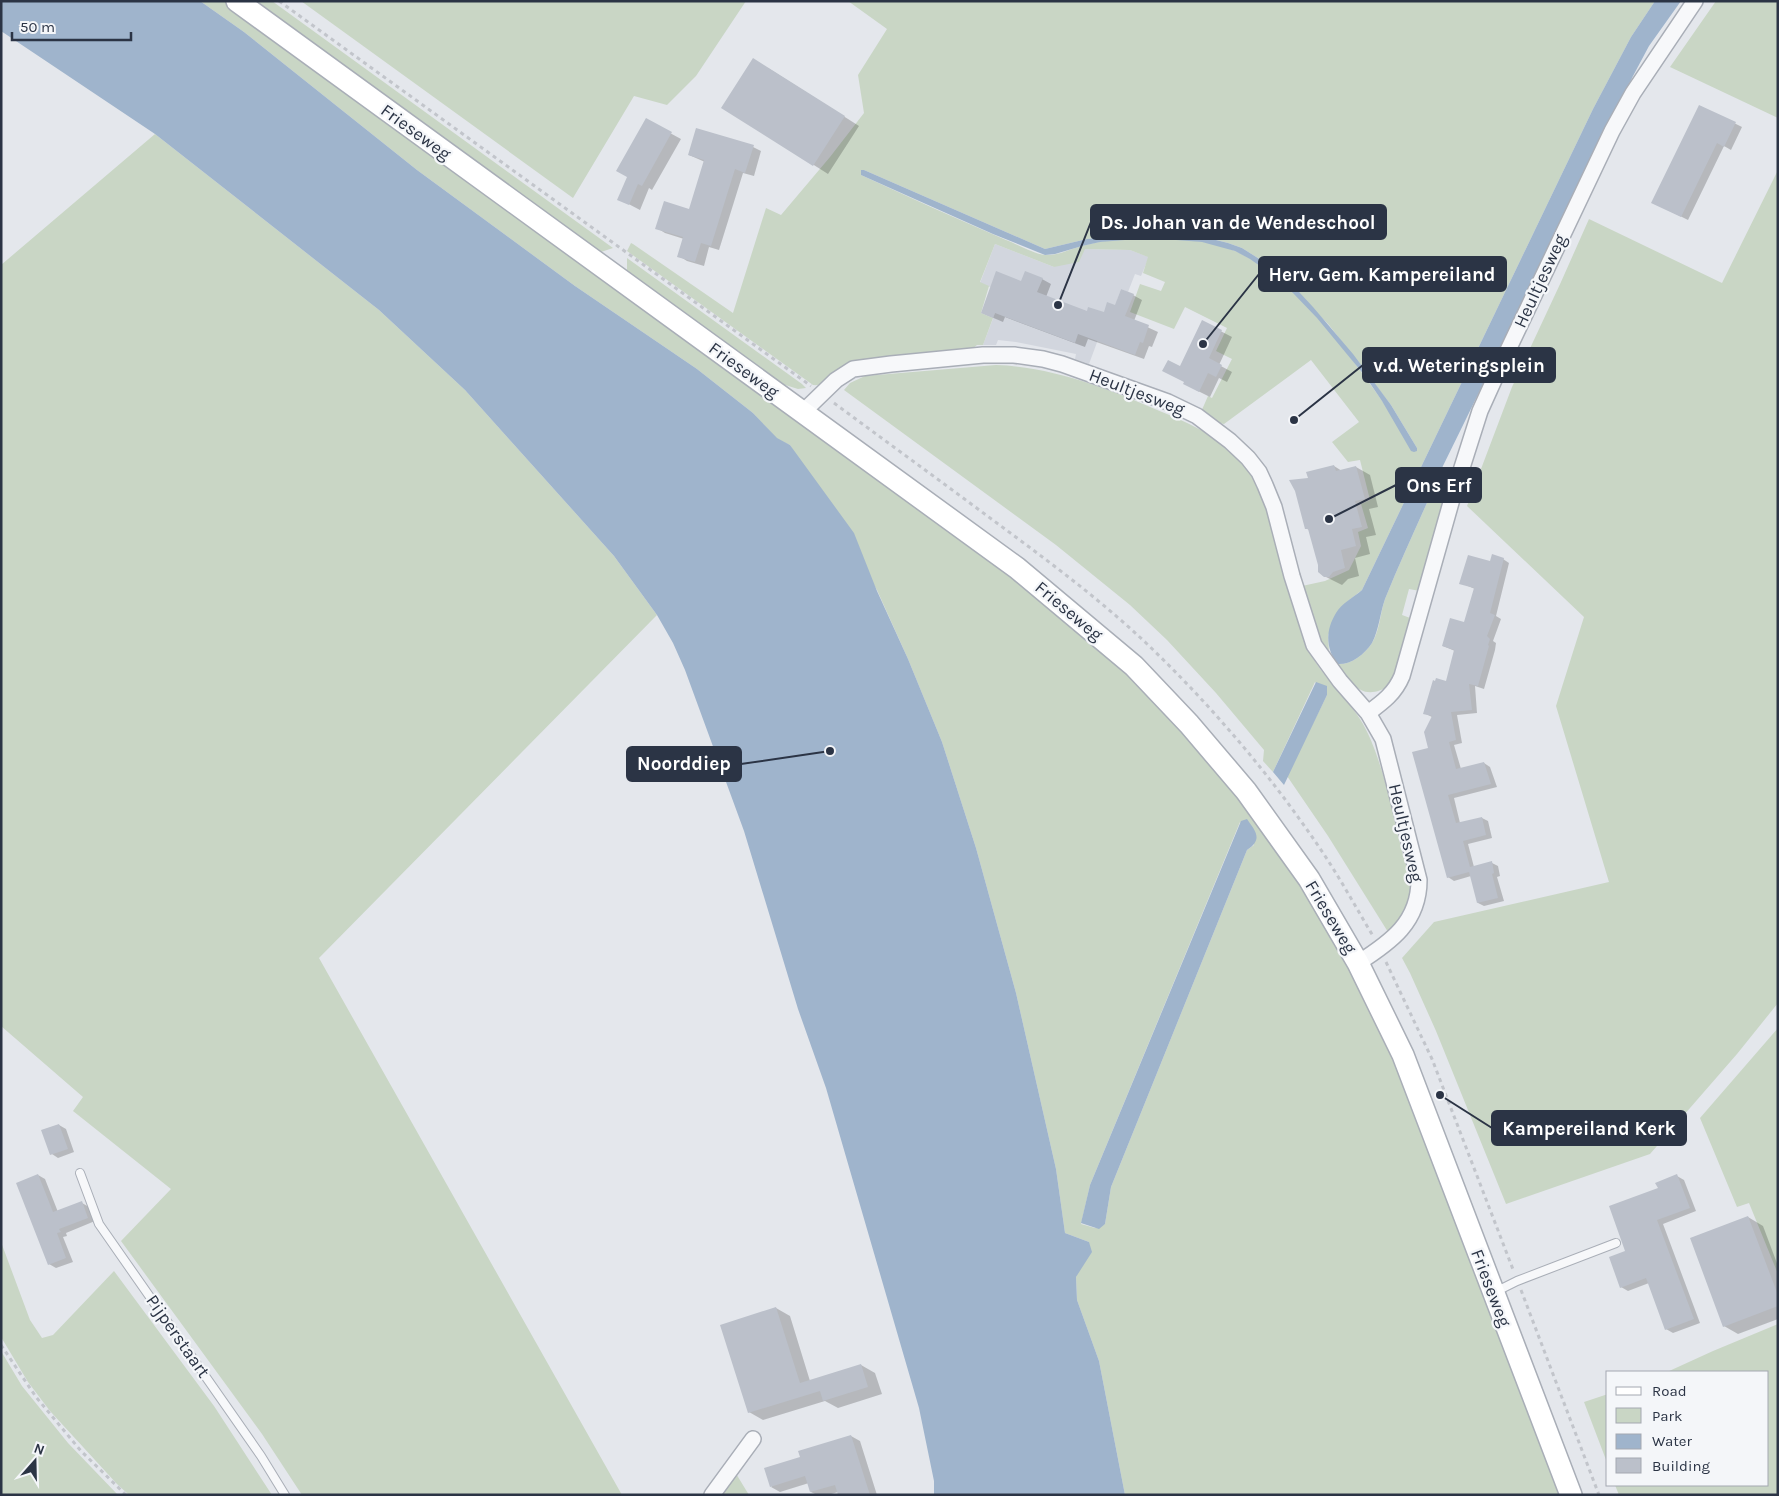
<svg xmlns="http://www.w3.org/2000/svg" width="1779" height="1496" font-family="Karla,sans-serif">
<style>
.built{fill:#d2d6de}
.green{fill:#c9d6c5;fill-rule:evenodd}
.water{fill:#9fb4cc}
.shadow{fill:#0003}
.building{fill:#bbc0ca}
.lines{fill:none;stroke-linecap:round;stroke-linejoin:round}
.lane-casing{stroke:#a9aeb7;stroke-width:10}
.street-casing{stroke:#a9aeb7;stroke-width:18}
.secondary-casing{stroke:#a9aeb7;stroke-width:24}
.path{stroke:#c2c5cb;stroke-width:3;stroke-dasharray:4 4;stroke-linecap:butt}
.lane{stroke:#f7f8fa;stroke-width:8}
.street{stroke:#f7f8fa;stroke-width:15}
.secondary{stroke:#fff;stroke-width:21}
.labels{text-anchor:middle;dominant-baseline:central;stroke-width:4.5;stroke-linejoin:round;paint-order:stroke}
.street-label{font-size:18px;fill:#2b3445;stroke:#f4f6f9}
.leader{fill:none;stroke:#2b3445;stroke-width:2}
.callout-dot{fill:#2b3445;stroke:#f4f6f9;stroke-width:2}
.callout{fill:#2b3445;stroke:#2b3445;stroke-width:2}
.callout-label{font-size:19px;text-anchor:middle;font-weight:bold;fill:#fff}
</style>
<rect width="100%" height="100%" fill="#e4e7ec"/>
<path class="built" d="M995,244L1054,267L1084,249L1130,250L1149,257L1141,276L1135,274L1128,292L1121,289L1117,300L1119,302L1106,318L1089,364L1075,359L1076,354L1016,342L998,340L996,345H983L1003,292L980,283Z"/>
<path class="green" d="M200,1H225L1011,575L1115,662L1159,705L1238,793L1306,891L1346,958L1410,1086L1567,1495H1125L1099,1361L1077,1300L1076,1277L1089,1242L1065,1233L1056,1169L1016,993L976,848L942,742L908,659L877,590L790,445L777,439L753,413L697,369L575,286L417,170L244,32ZM1240,822L1254,845L1247,850L1111,1187L1105,1224L1095,1228L1081,1224L1090,1185Z
M253,1H272L613,248L598,253Z
M301,1H746L696,76L667,105L634,96L573,198Z
M848,1H1655L1631,37L1593,109L1362,590L1348,601L1328,635L1329,653L1314,631L1302,586L1325,581L1349,570L1361,546L1358,532L1368,528L1361,504L1370,500L1360,460L1348,462L1332,442L1359,422L1311,360L1224,424L1219,423L1201,412L1208,396L1212,398L1232,359L1216,351L1227,328L1185,307L1174,329L1130,312L1140,284L1161,291L1165,282L1143,273L1148,257L1130,250L1085,249L1079,262L1054,267L995,244L980,282L989,286L981,313L993,318L983,345H977L966,354L851,362C838,367 828,387 813,385L627,251L631,243L633,244L733,313L766,208L781,215L830,157L864,113L858,75L887,29ZM864,170L1045,249L1087,239L1145,233L1200,236L1228,243L1242,248L1272,267L1329,325L1391,405L1417,448V450C1373,389 1305,281 1235,251C1209,240 1177,238 1149,238C1127,238 1103,240 1082,246C1070,249 1058,256 1045,255C1034,254 1017,244 1006,240C957,219 909,197 861,175V171Z
M1716,1H1778V118L1670,67Z
M155,134L379,310L465,390L614,556L657,615L319,958L622,1495H302L262,1434L121,1241L171,1189L73,1111L83,1097L1,1026V265Z
M1778,170V1003L1737,1054L1650,1154L1506,1204L1436,1031L1410,973L1402,958L1434,922L1609,882L1556,706L1584,617L1467,506L1512,387L1561,282L1589,219L1722,283Z
M627,258L802,384L806,388L798,389L779,383L627,272Z
M996,365C1054,367 1109,389 1162,412C1184,421 1213,434 1231,450C1279,491 1283,585 1305,642C1317,673 1343,692 1360,719C1381,752 1391,808 1401,847C1404,860 1410,875 1411,889C1411,896 1408,909 1404,915C1401,922 1393,927 1388,932L1328,836L1287,776L1327,695L1315,682L1273,772L1263,761L1264,750L1216,693L1167,640L1130,605L1056,545L844,390L850,383L865,376Z
M1442,491L1449,495L1420,591L1409,589L1402,615L1413,619L1392,684C1363,703 1354,686 1337,664C1351,665 1364,655 1372,643C1380,630 1380,613 1385,599C1399,564 1415,530 1430,496Z
M1778,1028V1274L1749,1203L1737,1207L1700,1118Z
M1,1242L30,1320L42,1338L53,1335L114,1271L214,1406L272,1495H129L117,1484L50,1411L28,1382L1,1337Z
M1778,1324V1495H1619L1615,1485H1768V1372H1667L1713,1351Z
M1,1351L22,1386L68,1443L118,1495H1Z
M1608,1394V1465L1584,1402Z
M735,1472L749,1495H719Z"/>
<path class="water" d="M1,1H200L244,32L417,170L575,286L697,369L753,413L777,438L790,445L854,533L877,591L908,659L942,742L976,848L1016,993L1056,1169L1065,1233L1089,1242L1092,1252L1076,1277L1077,1300L1099,1361L1125,1495H934V1481L919,1408L826,1088L798,1009L744,831L685,670L673,643L657,615L614,556L465,390L379,310L155,134L1,31Z
M1655,1H1681L1649,46L1633,76L1466,419L1439,474L1442,491L1430,496C1415,530 1399,564 1385,599C1380,613 1379,630 1372,643C1364,655 1351,665 1337,664C1326,648 1325,631 1336,613C1341,604 1354,597 1362,590L1593,109L1631,37Z
M861,170H864L1045,249L1087,239L1145,233L1200,236L1228,243L1242,248L1272,267L1286,278L1313,307L1353,354L1391,405L1417,448V451L1414,452L1411,451L1382,401L1365,376L1317,318L1293,293L1270,273L1250,259L1235,251L1202,242L1150,238L1100,242L1082,246L1055,254L1045,255L993,234L861,175Z
M1316,682L1327,686V695L1284,785L1273,772Z
M1247,819C1256,832 1263,839 1247,850L1111,1187L1105,1224L1099,1229L1081,1223L1090,1185L1241,821Z"/>
<path class="shadow" d="M768,68L859,126L828,174L723,107Z
M1700,106L1742,127L1731,150L1724,146L1688,220L1660,206Z
M646,120L681,139L652,190L649,188L640,210L619,199L629,177Z
M753,147L761,151L754,176L743,173L719,250L709,247L704,266L687,261L679,256L684,239L665,233L657,228L690,211L705,162L689,155Z
M1042,279L1051,284L1046,297L1088,312L1104,314L1133,295L1142,300L1134,321L1158,332L1152,347L1149,346L1144,359L1088,339L1085,347L1005,317L1003,322L982,313L1022,282Z
M1203,322L1232,337L1219,365L1232,372L1227,382L1219,378L1210,397L1196,390L1181,368Z
M1334,466L1342,471L1356,467L1370,475L1378,507L1369,509L1376,535L1366,537L1370,554L1355,558L1359,576L1348,579L1342,585L1322,575L1310,530L1307,529L1309,479Z
M1503,559L1509,563L1496,616L1501,619L1493,641L1496,643L1495,650L1484,689L1475,686L1477,713L1457,715L1462,743L1454,745L1461,769L1484,763L1490,767L1497,787L1454,798L1460,823L1482,818L1488,821L1492,838L1468,844L1474,867L1492,863L1498,866L1500,876L1497,877L1504,901L1484,906L1478,903L1471,876L1454,881L1448,877L1430,749L1432,717L1424,713L1447,682L1455,651L1443,646L1465,624L1475,589L1461,583L1490,563Z
M59,1125L66,1129L74,1152L58,1158L52,1154Z
M38,1175L45,1179L58,1212L82,1203L89,1207L95,1221L66,1233L67,1236L63,1237L73,1262L56,1268L49,1264Z
M1677,1176L1684,1180L1696,1211L1663,1224L1700,1323L1673,1333L1666,1329L1649,1283L1628,1291L1621,1287L1627,1252L1659,1189Z
M1748,1217L1763,1226L1778,1266V1319L1738,1334L1724,1326Z
M776,1308L790,1316L810,1381L861,1365L875,1373L882,1394L838,1408L825,1401L763,1420L749,1412Z
M851,1436L860,1441L877,1495H839L838,1492L828,1495H817L811,1492L809,1483L780,1492L771,1487L801,1458Z"/>
<path class="building" d="M753,58L845,116L813,166L721,108Z
M1699,105L1736,122L1724,147L1717,143L1681,217L1651,203Z
M646,118L672,132L642,186L638,184L629,205L617,200L627,177L616,171Z
M696,128L754,145L745,173L735,169L711,246L701,243L695,262L677,257L683,237L655,229L664,201L689,209L704,160L688,155Z
M996,271L1021,281L1025,271L1043,278L1037,292L1087,311L1088,307L1104,312L1107,302L1115,305L1121,289L1134,294L1125,316L1149,325L1143,343L1140,342L1135,355L1078,334L1075,343L995,313L993,318L981,313Z
M1202,320L1222,330L1209,358L1222,365L1216,377L1208,373L1199,392L1183,384L1184,382L1162,371L1168,360L1180,366Z
M1334,465L1336,471L1356,466L1365,499L1355,501L1362,527L1352,529L1356,546L1341,550L1345,568L1333,572L1329,577H1324L1318,572V565L1308,529H1305L1295,491L1289,480L1308,478L1306,472Z
M1492,554L1504,558L1490,613L1495,615L1487,636L1490,639L1488,645L1489,646L1478,686L1469,684L1472,710L1451,712L1456,740L1449,742L1456,769L1484,762L1491,784L1448,795L1456,823L1482,817L1486,835L1463,841L1470,867L1492,861L1494,873L1492,874L1498,898L1477,903L1469,872L1447,878L1412,752L1428,748L1424,732L1432,716L1423,714L1433,680L1435,681L1436,678L1446,681L1454,650L1442,646L1450,618L1464,622L1474,588L1459,584L1468,555L1490,561Z
M59,1124L68,1149L50,1155L41,1130Z
M38,1174L53,1212L82,1201L88,1218L59,1229L61,1232L57,1233L66,1258L48,1265L16,1183Z
M1677,1174L1690,1208L1657,1220L1694,1319L1665,1330L1646,1278L1620,1288L1609,1257L1625,1251L1609,1206L1658,1188L1655,1183Z
M1748,1216L1778,1295V1306L1723,1327L1690,1238Z
M776,1307L800,1383L861,1364L868,1387L823,1401L820,1391L748,1413L720,1325Z
M851,1435L870,1495H838L835,1485L810,1492L805,1476L770,1487L764,1468L800,1457L798,1451Z"/>
<g class="lines">
<g class="lane-casing">
<path id="lane" d="M80,1173L99,1224L261,1456L285,1495
M1495,1292L1517,1281L1616,1243"/>
</g>
<g class="street-casing">
<path id="street" d="M803,412L836,380L853,369L891,364L983,355H1014L1043,359L1062,364L1168,402L1197,416L1230,441L1248,458L1259,472L1265,485L1274,507L1292,576L1314,645L1340,681L1368,713L1383,739L1419,880C1419,922 1391,942 1358,963
M1368,713C1383,702 1395,693 1402,676L1452,499L1480,411L1499,369L1612,131L1633,93L1695,1
M712,1495L753,1439"/>
</g>
<g class="secondary-casing">
<path id="secondary" d="M237,1L1017,568L1134,666L1189,724L1246,791L1309,879L1358,963L1403,1055L1571,1495"/>
</g>
<path class="path" d="M279,1L811,386
M834,403C884,440 935,477 986,515C1040,555 1095,595 1145,642C1210,704 1269,773 1319,847C1339,876 1355,906 1373,936
M1386,962L1432,1059L1514,1272
M1521,1290L1599,1495
M1,1345L36,1397L81,1451L126,1495"/>
<use href="#lane" class="lane"/>
<use href="#street" class="street"/>
<use href="#secondary" class="secondary"/>
</g>
<g class="labels">
<g class="street-label">
<text transform="translate(416 132) rotate(36)">Frieseweg</text>
<text transform="translate(1540 281) rotate(-65)">Heultjesweg</text>
<text transform="translate(744 370) rotate(36)">Frieseweg</text>
<text transform="translate(1137 392) rotate(21)">Heultjesweg</text>
<text transform="translate(1069 611) rotate(40)">Frieseweg</text>
<text transform="translate(1406 833) rotate(77)">Heultjesweg</text>
<text transform="translate(1331 917) rotate(59)">Frieseweg</text>
<text transform="translate(1491 1288) rotate(69)">Frieseweg</text>
<text transform="translate(178 1336) rotate(55)">Pijperstaart</text>
</g>
</g>
<path class="leader" d="M1058 305L1091 222M1203 344L1259 274M1294 420L1363 365M1329 519L1396 485M830 751L741 764M1440 1095L1492 1128"/>
<g class="callout-dot">
<circle cx="1058" cy="305" r="5"/>
<circle cx="1203" cy="344" r="5"/>
<circle cx="1294" cy="420" r="5"/>
<circle cx="1329" cy="519" r="5"/>
<circle cx="830" cy="751" r="5"/>
<circle cx="1440" cy="1095" r="5"/>
</g>
<g class="callout">
<rect x="1091" y="205" width="295" height="34" rx="5"/>
<rect x="1259" y="257" width="247" height="34" rx="5"/>
<rect x="1363" y="348" width="192" height="34" rx="5"/>
<rect x="1396" y="468" width="85" height="34" rx="5"/>
<rect x="627" y="747" width="114" height="34" rx="5"/>
<rect x="1492" y="1111" width="194" height="34" rx="5"/>
</g>
<g class="callout-label">
<text x="1238" y="229">Ds. Johan van de Wendeschool</text>
<text x="1382" y="281">Herv. Gem. Kampereiland</text>
<text x="1459" y="372">v.d. Weteringsplein</text>
<text x="1439" y="492">Ons Erf</text>
<text x="684" y="770">Noorddiep</text>
<text x="1589" y="1135">Kampereiland Kerk</text>
</g>
<rect width="1779" height="1496" fill="none" stroke="#2b3445" stroke-width="5"/>
<rect x="1606" y="1371" width="162" height="115" fill="#f4f6f9" stroke="#a4a8b1"/>
<rect x="1616" y="1387" width="25" height="8" fill="#ffffff" stroke="#a4a8b1"/>
<text x="1652" y="1396" font-size="15" fill="#2b3445">Road</text>
<rect x="1616" y="1408" width="25" height="15" fill="#c9d6c5" stroke="#a4a8b1"/>
<text x="1652" y="1421" font-size="15" fill="#2b3445">Park</text>
<rect x="1616" y="1434" width="25" height="15" fill="#9fb4cc" stroke="#a4a8b1"/>
<text x="1652" y="1446" font-size="15" fill="#2b3445">Water</text>
<rect x="1616" y="1458" width="25" height="15" fill="#bbc0ca" stroke="#a4a8b1"/>
<text x="1652" y="1471" font-size="15" fill="#2b3445">Building</text>
<g transform="translate(35 1461) rotate(20)" stroke="#f4f6f9" stroke-width="4" paint-order="stroke">
<path d="M0-4L9 19L0 12L-9 19Z" fill="#2b3445"/>
<text y="-8" font-size="14" font-weight="bold" text-anchor="middle" fill="#2b3445">N</text>
</g>
<path d="M12 32v8h119v-8" fill="none" stroke="#2b3445" stroke-width="2.5"/>
<text x="20" y="32" font-size="15" fill="#2b3445" stroke="#f4f6f9" stroke-width="4" paint-order="stroke">50 m</text>
</svg>
